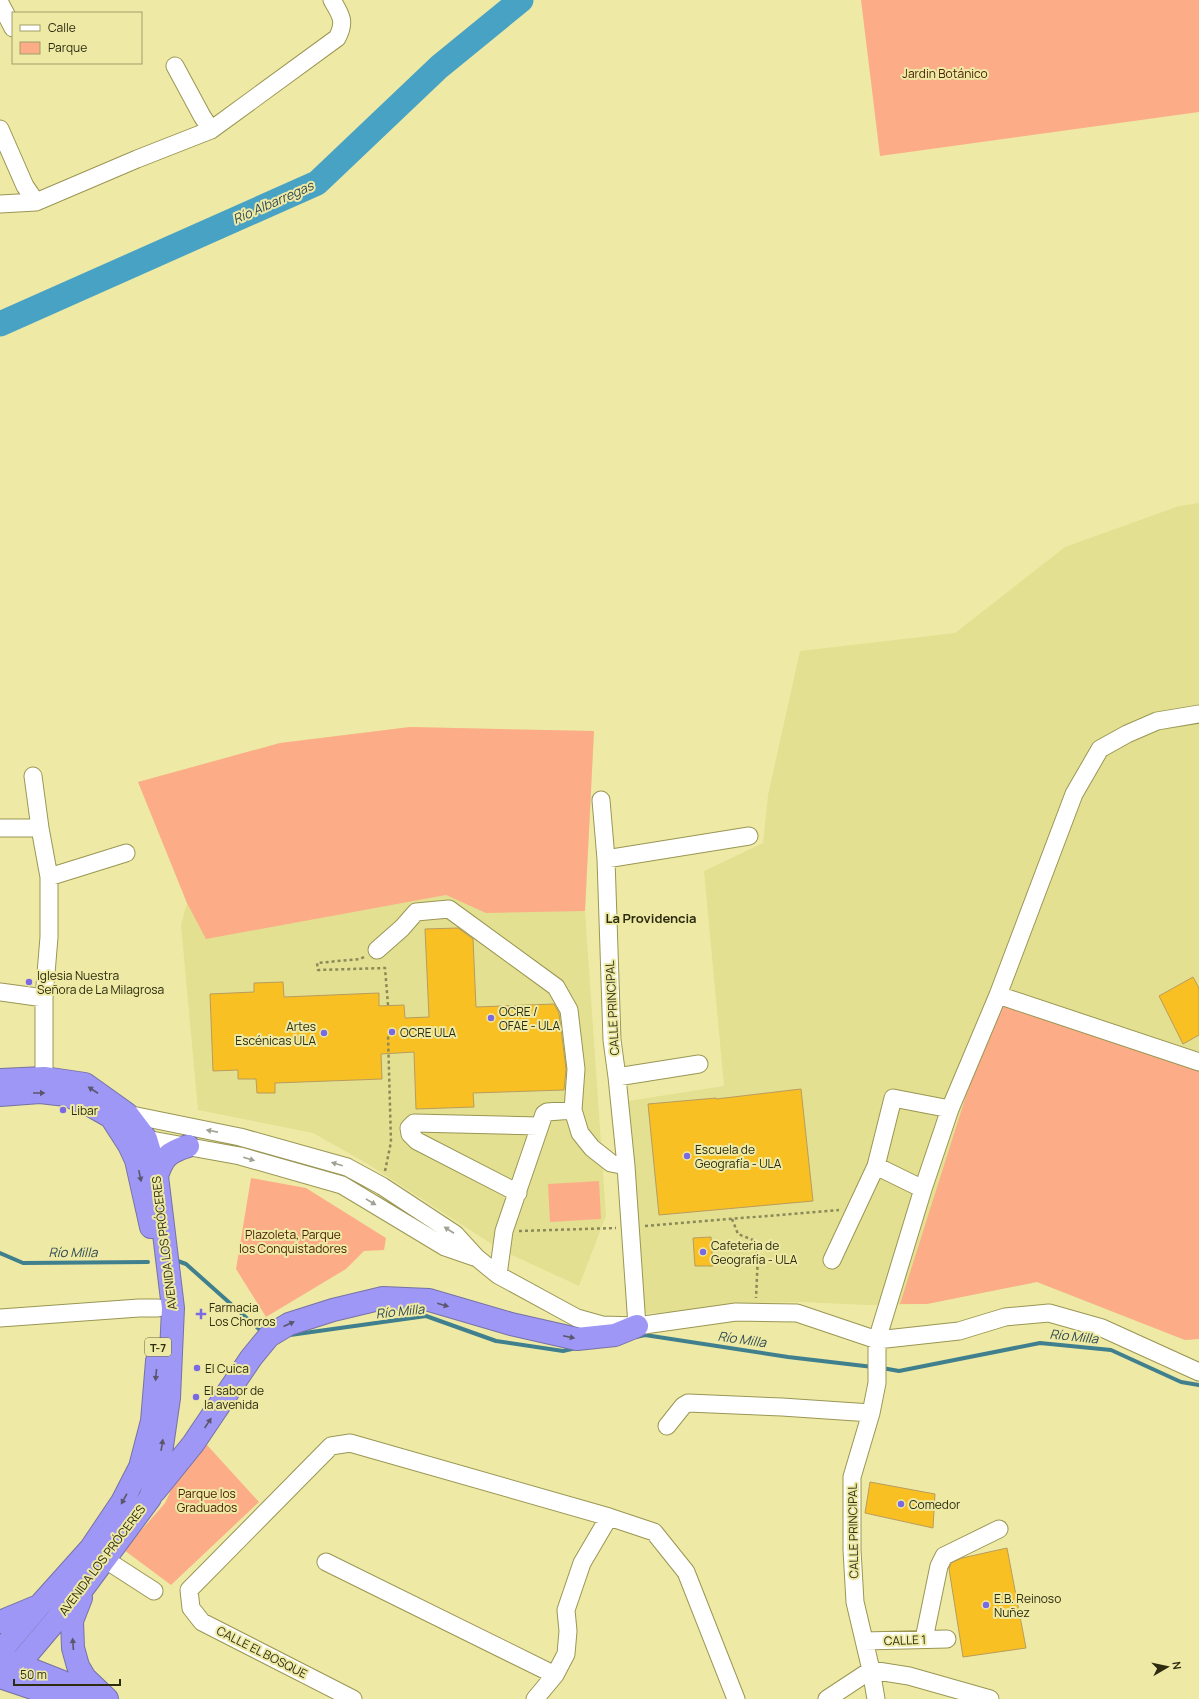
<svg xmlns="http://www.w3.org/2000/svg" width="1199" height="1699" font-family="Manrope,sans-serif">
<style>
.built{fill:#e3e092}
.green{fill:#fcad88}
.lines{fill:none;stroke-linecap:round;stroke-linejoin:round}
.stream{stroke:#407f8e;stroke-width:4}
.river{stroke:#48a2c4;stroke-width:25}
.building{fill:#f9c024;stroke:#b89c5d}
.minor-casing{stroke:#9a9654;stroke-width:19}
.highway-casing{stroke:#7672a5;stroke-width:24}
.path{stroke:#8c8959;stroke-width:2.5;stroke-dasharray:3 3;stroke-linecap:butt}
.minor{stroke:#fff;stroke-width:17}
.highway{stroke:#9e97f5;stroke-width:22}
.oneway{fill:#5a576c}
.oneway2{fill:#a0a093}
.poi-dot{fill:#7a69e5;stroke:#eeeaa5;stroke-width:1.5}
.labels{text-anchor:middle;dominant-baseline:central;stroke-width:4;stroke-linejoin:round;paint-order:stroke}
.shield{fill:#eeeaa5;stroke:#67653d;stroke-width:1}
.shield-label{font-size:11px;font-weight:bold;fill:#2d2c10}
.park-label{font-size:12px;fill:#491c03;stroke:#eeeaa5}
.poi-label{font-size:12px;fill:#2d2c10;stroke:#eeeaa5;text-anchor:start}
.street-label{font-size:12px;fill:#2d2c10;stroke:#eeeaa5}
.water-label{font-size:13px;font-style:italic;fill:#2d4954;stroke:#eeeaa5}
.neighbourhood-label{font-size:13px;font-weight:bold;fill:#2d2c10;stroke:#eeeaa5}
</style>
<rect width="100%" height="100%" fill="#eeeaa5"/>
<path class="built" d="M1199,503V1339L1185,1340L1037,1282L926,1304L865,1305L803,1302L741,1303L672,1312L636,1314L628,1101L724,1086L704,871L763,843L768,795L800,651L955,633L1065,547L1179,506Z
M410,727L594,731L585,911L606,1216L579,1286L501,1250L366,1163L313,1133L198,1110L181,925L187,903L138,782L280,743Z"/>
<path class="green" d="M861,0H1199V112L880,156Z
M410,727L594,731L585,911L486,913L446,895L206,939L187,903L138,782L280,743Z
M998,995L1199,1062V1339L1185,1340L1037,1282L927,1304H900Z
M251,1178L306,1188L386,1238L384,1250L364,1251L346,1269L266,1317L236,1269Z
M599,1181L601,1219L550,1222L548,1184Z
M197,1434L259,1502L171,1585L124,1550L165,1503Z"/>
<g class="lines">
<path class="stream" d="M0,1253L23,1263L148,1262
M175,1260L186,1264L259,1329
M290,1335L426,1316L496,1341L563,1351L576,1348
M636,1337L645,1335L788,1357L873,1367
M882,1368L899,1371L1040,1343L1111,1350L1181,1382L1199,1385"/>
<path class="river" d="M0,324L317,183L439,67L521,0"/>
</g>
<path class="building" d="M458,928L473,939L476,1007L554,1004L559,1013L566,1069L564,1090L473,1093L474,1107L416,1109L414,1052L381,1054L382,1079L275,1083V1093H257L256,1079H238V1070L213,1071L210,994L254,992V983L283,982L284,997L379,993V1006L404,1005L405,1018L429,1017L425,929Z
M1193,977L1199,988V1035L1183,1044L1159,996Z
M801,1089L813,1201L659,1215L648,1104L716,1098V1099Z
M711,1237L713,1266H695L693,1238Z
M870,1482L935,1494L933,1528L865,1513Z
M1007,1548L1026,1648L963,1657L949,1569L951,1563L962,1558Z"/>
<g class="lines">
<g class="minor-casing">
<path id="minor" d="M0,3L13,28
M175,66L202,116L211,130
M0,129L25,186L36,202
M0,204L36,202L137,159L211,130L337,38C346,22 341,15 332,0
M33,776L40,828L49,877V937L44,998V1078
M601,800L606,859
M0,828H40
M49,877L126,853
M377,950L402,928L416,912L449,909L556,987L569,1010L576,1069L573,1110L580,1133L592,1148L611,1163L626,1166
M0,992L44,998
M998,995L1199,1062
M617,1077L699,1064
M121,1115L127,1114L240,1137L347,1167L382,1186L455,1234L476,1257L498,1275L577,1318L602,1325L637,1326L736,1312L797,1313L877,1340L959,1331L1005,1317L1049,1313L1102,1328L1199,1372
M137,1142L146,1139L240,1156L342,1185L445,1247L474,1257
M923,1189L876,1166L893,1098L950,1109
M518,1193L417,1141L410,1134L409,1128L414,1123L539,1126
M832,1260L876,1166
M498,1275L504,1231L544,1114L547,1112L573,1110
M0,1318L139,1308H158
M637,1326L626,1166L617,1077L612,1040L606,859L749,836
M667,1426L683,1406L688,1403L782,1407L871,1413
M106,1560L154,1591
M326,1562L555,1675
M924,1639L939,1566L944,1556L999,1529
M864,1641L947,1639
M353,1699L202,1622L191,1608L189,1590L331,1446L350,1443L609,1517L654,1532L686,1572L736,1699
M535,1699L555,1675L566,1654L568,1631L566,1610L582,1563L609,1517
M827,1699L871,1670L909,1676L990,1699
M876,1699L871,1670L855,1602L852,1550V1477L871,1413L877,1383V1340L923,1189L950,1109L998,995L1074,794L1100,749L1127,734L1157,721L1199,714"/>
</g>
<g class="highway-casing">
<path id="highway" d="M0,1080L44,1078L85,1084L127,1114L146,1139L157,1176L173,1308L169,1398L158,1474L150,1498L84,1587L19,1664L2,1677
M0,1095L40,1092L66,1095L88,1104L111,1117L129,1145L136,1160L151,1227
M157,1176C163,1157 169,1152 188,1146
M155,1491L193,1444L251,1358L269,1336L289,1324L333,1310L383,1298L429,1300L511,1324L577,1339L615,1335L637,1326
M81,1598L72,1621L73,1648L78,1666L85,1678L107,1699
M0,1622L36,1607
M0,1652L39,1606L91,1548L122,1502L140,1467L152,1421L157,1361
M7,1660L98,1696
M0,1677L65,1699"/>
</g>
<path class="path" d="M364,957L360,959L317,963L318,970L385,968L388,1005
M385,1171L391,1142L388,1035
M732,1219L738,1234L753,1240L758,1255L756,1298
M645,1226L839,1210
M519,1231L616,1228"/>
<use href="#minor" class="minor"/>
<use href="#highway" class="highway"/>
</g>
<defs><path id="oneway-solid" d="M-6-.8H1V-3.2L6.5 0L1 3.2V.8H-6Z"/></defs>
<g class="oneway">
<use href="#oneway-solid" transform="translate(93 1090) rotate(-147)"/>
<use href="#oneway-solid" transform="translate(39 1093)"/>
<use href="#oneway-solid" transform="translate(140 1176) rotate(78)"/>
<use href="#oneway-solid" transform="translate(443 1305) rotate(16)"/>
<use href="#oneway-solid" transform="translate(289 1324) rotate(-24)"/>
<use href="#oneway-solid" transform="translate(569 1337) rotate(12)"/>
<use href="#oneway-solid" transform="translate(156 1375) rotate(95)"/>
<use href="#oneway-solid" transform="translate(208 1423) rotate(-56)"/>
<use href="#oneway-solid" transform="translate(162 1445) rotate(-81)"/>
<use href="#oneway-solid" transform="translate(124 1499) rotate(119)"/>
<use href="#oneway-solid" transform="translate(73 1644) rotate(-94)"/>
</g>
<g class="oneway2">
<use href="#oneway-solid" transform="translate(212 1131) rotate(-169)"/>
<use href="#oneway-solid" transform="translate(249 1159) rotate(16)"/>
<use href="#oneway-solid" transform="translate(337 1164) rotate(-164)"/>
<use href="#oneway-solid" transform="translate(371 1202) rotate(31)"/>
<use href="#oneway-solid" transform="translate(449 1230) rotate(-147)"/>
</g>
<g class="poi-dot">
<circle cx="29" cy="982" r="4"/>
<circle cx="491" cy="1018" r="4"/>
<circle cx="392" cy="1032" r="4"/>
<circle cx="324" cy="1033" r="4"/>
<circle cx="63" cy="1110" r="4"/>
<circle cx="687" cy="1156" r="4"/>
<circle cx="703" cy="1252" r="4"/>
<path d="M199 1308h4v4h4v4h-4v4h-4v-4h-4v-4h4z"/>
<circle cx="197" cy="1368" r="4"/>
<circle cx="196" cy="1397" r="4"/>
<circle cx="901" cy="1504" r="4"/>
<circle cx="986" cy="1605" r="4"/>
</g>
<g class="labels">
<rect class="shield" x="145" y="1338" width="26" height="18" rx="3"/>
<g class="shield-label">
<text x="158" y="1347">T-7</text>
</g>
<g class="park-label">
<text x="945" y="73">Jardin Botánico</text>
<text x="293" y="1234">Plazoleta, Parque<tspan x="293" dy="14">los Conquistadores</tspan></text>
<text x="207" y="1493">Parque los<tspan x="207" dy="14">Graduados</tspan></text>
</g>
<g class="poi-label">
<text x="37" y="975">Iglesia Nuestra<tspan x="37" dy="14">Señora de La Milagrosa</tspan></text>
<text x="499" y="1011">OCRE /<tspan x="499" dy="14">OFAE - ULA</tspan></text>
<text x="316" y="1026" text-anchor="end">Artes<tspan x="316" dy="14">Escénicas ULA</tspan></text>
<text x="400" y="1032">OCRE ULA</text>
<text x="71" y="1110">Libar</text>
<text x="695" y="1149">Escuela de<tspan x="695" dy="14">Geografía - ULA</tspan></text>
<text x="711" y="1245">Cafeteria de<tspan x="711" dy="14">Geografía - ULA</tspan></text>
<text x="209" y="1307">Farmacia<tspan x="209" dy="14">Los Chorros</tspan></text>
<text x="205" y="1368">El Cuica</text>
<text x="204" y="1390">El sabor de<tspan x="204" dy="14">la avenida</tspan></text>
<text x="909" y="1504">Comedor</text>
<text x="994" y="1598">E.B. Reinoso<tspan x="994" dy="14">Nuñez</tspan></text>
</g>
<g class="street-label">
<text transform="translate(612 1008) rotate(-93)">CALLE PRINCIPAL</text>
<text transform="translate(164 1243) rotate(-97)">AVENIDA LOS PRÓCERES</text>
<text transform="translate(853 1531) rotate(-91)">CALLE PRINCIPAL</text>
<text transform="translate(102 1560) rotate(-53)">AVENIDA LOS PRÓCERES</text>
<text transform="translate(905 1640) rotate(-2)">CALLE 1</text>
<text transform="translate(262 1652) rotate(27)">CALLE EL BOSQUE</text>
</g>
<g class="water-label">
<text transform="translate(273 202) rotate(-24)">Río Albarregas</text>
<text x="73" y="1252">Río Milla</text>
<text transform="translate(400 1311) rotate(-6)">Río Milla</text>
<text transform="translate(1074 1336) rotate(6)">Río Milla</text>
<text transform="translate(742 1339) rotate(8)">Río Milla</text>
</g>
<g class="neighbourhood-label">
<text x="651" y="918">La Providencia</text>
</g>
</g>
<rect x="12" y="12" width="130" height="52" fill="#eeeaa5" stroke="#a19e69"/>
<rect x="20" y="25" width="20" height="6" fill="#ffffff" stroke="#a19e69"/>
<text x="48" y="32" font-size="12" fill="#2d2c10">Calle</text>
<rect x="20" y="42" width="20" height="12" fill="#fcad88" stroke="#a19e69"/>
<text x="48" y="52" font-size="12" fill="#2d2c10">Parque</text>
<g transform="translate(1167 1667) rotate(81)" stroke="#eeeaa5" stroke-width="3" paint-order="stroke">
<path d="M0-3L7 15L0 10L-7 15Z" fill="#2d2c10"/>
<text y="-6" font-size="11" font-weight="bold" text-anchor="middle" fill="#2d2c10">N</text>
</g>
<path d="M14 1679v6h106v-6" fill="none" stroke="#2d2c10" stroke-width="2"/>
<text x="20" y="1679" font-size="12" fill="#2d2c10" stroke="#eeeaa5" stroke-width="3" paint-order="stroke">50 m</text>
</svg>
